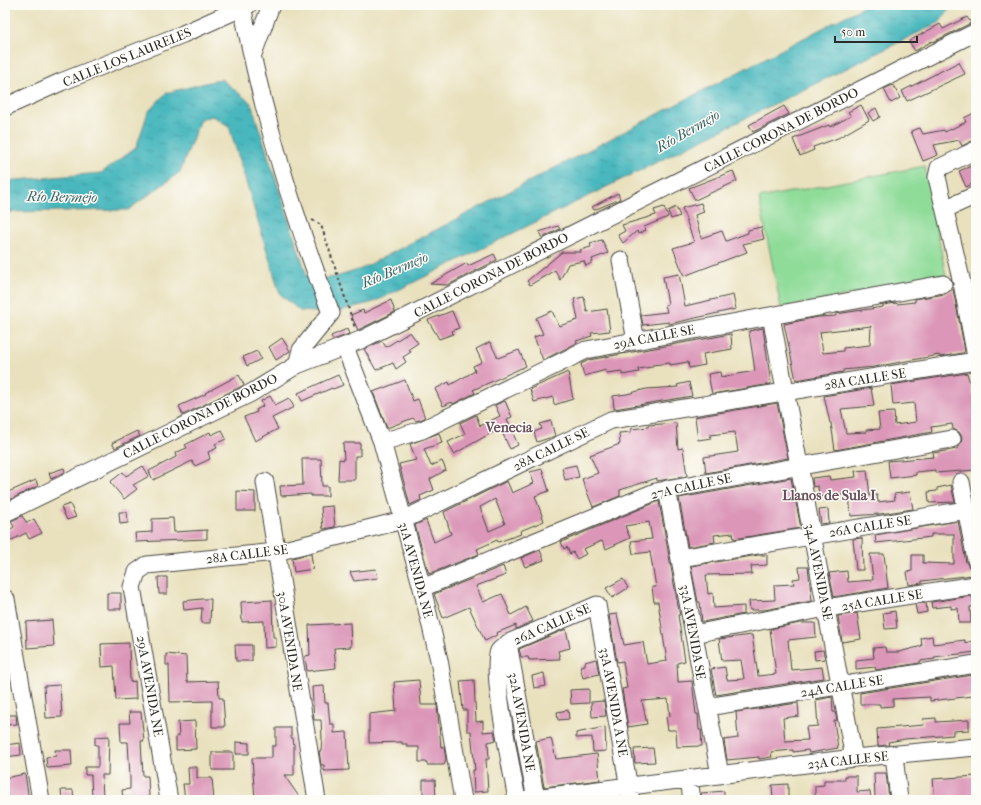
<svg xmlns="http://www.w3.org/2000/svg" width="981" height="805" font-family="'IM FELL French Canon',serif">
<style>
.green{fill:#8fdc99;stroke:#5d8462}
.water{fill:url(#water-ripples);stroke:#3a7274}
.building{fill:#db96b8;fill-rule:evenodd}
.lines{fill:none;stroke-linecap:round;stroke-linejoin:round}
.minor-casing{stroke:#484641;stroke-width:19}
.path{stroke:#484641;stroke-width:2;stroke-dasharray:3 3;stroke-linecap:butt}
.minor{stroke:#fff;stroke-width:17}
.labels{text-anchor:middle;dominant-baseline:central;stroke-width:3;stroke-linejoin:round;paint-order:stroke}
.street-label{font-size:13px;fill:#2b2b2b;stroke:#fdfcf7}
.water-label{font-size:14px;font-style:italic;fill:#376366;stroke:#fdfcf7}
.neighbourhood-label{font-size:14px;font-weight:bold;fill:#69505c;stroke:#fdfcf7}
</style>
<defs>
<pattern id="water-ripples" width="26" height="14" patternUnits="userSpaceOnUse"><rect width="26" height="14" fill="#48b8be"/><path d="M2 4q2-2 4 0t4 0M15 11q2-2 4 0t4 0" fill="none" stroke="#3c969b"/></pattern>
</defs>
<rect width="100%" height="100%" fill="#fdfcf7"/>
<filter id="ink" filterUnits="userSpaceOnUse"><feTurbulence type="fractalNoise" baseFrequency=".025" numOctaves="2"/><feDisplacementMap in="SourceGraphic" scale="8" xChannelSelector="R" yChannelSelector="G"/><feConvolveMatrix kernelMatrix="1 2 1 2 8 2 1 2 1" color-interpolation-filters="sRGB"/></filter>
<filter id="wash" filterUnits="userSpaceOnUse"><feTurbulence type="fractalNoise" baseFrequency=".012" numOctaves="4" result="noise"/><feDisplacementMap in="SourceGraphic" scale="16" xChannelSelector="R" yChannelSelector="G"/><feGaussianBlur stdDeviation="0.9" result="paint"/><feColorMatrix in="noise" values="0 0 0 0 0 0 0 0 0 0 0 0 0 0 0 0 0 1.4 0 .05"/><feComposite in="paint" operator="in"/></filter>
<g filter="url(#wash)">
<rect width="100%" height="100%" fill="#e9e1be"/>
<path class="green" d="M925,166L946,277L781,308L759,198Z"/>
<path class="water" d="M867,5H952L940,22L374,302L331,313L300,311L280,294L229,126L212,116L200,119L180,172L128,210L5,212V181L101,173L136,148L148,112L166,93L221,79L251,103L307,276C327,282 342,275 361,269Z"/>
<g id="blocks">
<path class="building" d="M967,17L971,23L933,42L932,41L915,51L909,41L940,24L943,29Z
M959,62L965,74L907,101L902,91Z
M893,85L900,98L891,103L884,89Z
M861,105L869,120L838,138L813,147L814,150L800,156L793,139L829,125L830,127L851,116L848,112Z
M784,106L789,114L753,132L749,125Z
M876,108L880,117L873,121L868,113Z
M976,112V139L962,146L959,140L934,145L938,155L923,161L911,131L920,128L923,134L944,130L945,132L966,122L964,118Z
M976,164V182L966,187L959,171Z
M733,171L737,181L695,200L689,188Z
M618,193L620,199L594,210L592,207Z
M701,203L704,212L695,215L701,238L722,231L726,241L748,233V230L761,227L764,239L743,244L747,252L684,276L673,248L694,242L682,208Z
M664,207L668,217L644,227L646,230L638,234L637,231L623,243L618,235L625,231L622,225L656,215L654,210Z
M676,207L680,216L671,219L668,211Z
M558,226L560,229L542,238L539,232Z
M602,240L608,253L592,259L593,262L586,266L584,261L568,264L560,280L555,270L530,285L527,281L562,252H581L580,250L591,247L590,243Z
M494,254L497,260L452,283L448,285L430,284L467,263L468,266Z
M679,274L685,306L733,295L736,309L669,324V322L643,325L641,315L667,312L665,305L668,304L663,277Z
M953,289L965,351L963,353L940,357L939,355L874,367L843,370V372L796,380L784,324L818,317L836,316V314L883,307V305L896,303L897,304L915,302V299L945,294ZM871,326L870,345L843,348V351L823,353L820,332Z
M584,297L587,312L607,309L610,331L591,333L592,336L576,341L577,343L543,360L534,337L543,334L536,318L552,311L559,326L578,320L574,299Z
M391,300L395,312L358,330L351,315L363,310L364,313Z
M452,311L459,328L452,331L453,334L439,339L428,320Z
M763,328L771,384L712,394L708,374L720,372L721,377L755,371L749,331Z
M347,329L349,334L333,340L331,336Z
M410,332L418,343L409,349L411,352L403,357L406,362L396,369L393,363L376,370L364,349L382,341L386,347Z
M731,334L732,349L703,354L705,365L689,368L688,362L670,365V363L652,365V367L638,369L639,372L622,375V371L607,373L606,370L584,376L581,364L589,360Z
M282,338L290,351L276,360L269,347Z
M490,342L498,358L519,350L526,366L473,390L475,393L453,404L452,402L443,406L435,389L449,382L450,385L475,371L473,366L482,362L476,349Z
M257,351L261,359L247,366L243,357Z
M568,372L573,399L554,405L553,397L534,402L530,389Z
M967,373L976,404V470L935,473V470L916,472V475L890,478L888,461L934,457L933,453L957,449L961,443L962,437L959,432L953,429L952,424L931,427L932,432L835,450L831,423H830L824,396L871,388L874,406L841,409L846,433L866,432V430L880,429L878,413L894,412L895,425L916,422L914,403L893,405L891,385Z
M239,375L244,385L183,415L179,406L206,394L205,393Z
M338,375L343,385L333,389L332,388L302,401L298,393Z
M405,380L413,401L418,399L425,418L416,421L413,418L387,428L373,392Z
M689,382L692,396L614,409L613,396L627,394L646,389L678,387L677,385Z
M270,396L275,405L289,398L294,407L272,418L278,429L255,441L244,417L257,412L256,410L263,406L261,401Z
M505,401L512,417L507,419L518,445L510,449L500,428L454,454L448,442L465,434L460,423L476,415L480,426L500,416L495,405Z
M777,403L788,458L706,473L704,457L738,452L735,432L710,435L711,438L698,440L695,417Z
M551,421L555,436L537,442L534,432L542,429L540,424Z
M676,423L678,449L683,448L687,476L657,481V478L620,490V496L593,507L582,479L598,473L590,455L620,444L619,433L631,432V429L648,427V425Z
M222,430L226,439L215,444L217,448L208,452L210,459L195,466L192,461L153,480L149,471L176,457L175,453L187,448L185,445L210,432L211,435Z
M137,431L140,436L115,448L112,443Z
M439,433L442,443L424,449L431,466L442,461L446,470L430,479L434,490L420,496L421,500L410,505L399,464L416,460L410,444Z
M343,443H360V456H355V480H338L339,459L344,460Z
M302,459H321L322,486H328V496H311V494L281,496L280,486L303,485Z
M576,465L579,477L565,480L562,468Z
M143,466L149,476L133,485L137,489L124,499L110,482L123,472L126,476Z
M64,468L65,472L51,479L49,473Z
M542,469L549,491L535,496L544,521L520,531L521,534L498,542L497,540L477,549L479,554L429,574L415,525L426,520L434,542L451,534L444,512L507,481L512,493L534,483L530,472ZM495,499L505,524L489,531L480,507Z
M867,470L870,496L877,495L878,502L895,500L894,494L910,492L913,509L880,514L851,516L849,494L819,497L818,486L813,487L812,478L829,476L830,480L856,477L855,471Z
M791,478L801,528L734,539L733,533L714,535L715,542L688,547L679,498Z
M36,480L38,486L5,502V491L6,493Z
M951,485L955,502L929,503L928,492L937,491V488Z
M237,491L255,492V511H237Z
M659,501L679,611L680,615H678L685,661L677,663L678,682L692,681L696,714H698L699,730H701L702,746L677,747L676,730H668L666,717L670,716L668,699L642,701L647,724L628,727L622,689L627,688L623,661L617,662L609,615L617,614L624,645L643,642L647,664L667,661L658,602H654L652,587H656L650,552L633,554L631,541L652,539L649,522L625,526L630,538L606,549L602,541L583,549L586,554L577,559L573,552L570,554L567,547L564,549L561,542Z
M70,504L76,517L67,520L61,507Z
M333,506L335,527L323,529L321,507Z
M828,509L829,523L821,524L819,510Z
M119,512H127L128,523L120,524Z
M22,516L27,523L34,519L42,533L29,539L26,533L10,541L5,533L14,527L11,521Z
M173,518L174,532L207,530V539L136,542L135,533L152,532V519Z
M958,521L966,562L969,567L973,570V575L922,581V583L909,585L907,572L912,571V555H923V563L954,564V534H931V537L913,539L876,543L875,535Z
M862,538L863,570H856L853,539Z
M540,550L544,560L525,567L521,558Z
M308,554H311L313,569L294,572L292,558Z
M870,554H884L888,588L834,597L829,573L847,571L848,582L873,580Z
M758,555H767V565L751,566L752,574L706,575L708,594L713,593L714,608L744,606V614L702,622L700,602H698L691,566Z
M503,566L506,575L476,586L483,602L502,594L511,615L526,607L533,621L516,629V625L496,633L497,635L485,641L469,607L443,618L434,594Z
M799,567H808L812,601L764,610H750L749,601L775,600L774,585L794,584L793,579L800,578Z
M376,569L378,578L354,581L350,572Z
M158,577H167V594H159Z
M623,579L628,588L612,598L606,588Z
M107,593H121V609H107Z
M972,596L974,606L970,607L971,623H959L958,608L951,609V606L932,608L931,602Z
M202,599H211L210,623H201L202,608L184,610L183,601Z
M272,600L273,637H276V647L265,648L264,621L242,622L241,602Z
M926,603L927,612L917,614L915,604Z
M895,611L897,628L885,629L883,613Z
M857,613L861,639L842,642L838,616Z
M52,620L54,646L27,648L26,622Z
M350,623L351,647L334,648L336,668L307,671L305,656L310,655L309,625Z
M800,623H815L816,637L788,640L791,670L822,667L824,678L716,695L711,669L725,667L727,680L744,679L741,660L722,661L719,639L752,635L758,676L776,674L770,629Z
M566,629L570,648L558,651L560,659L529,660L528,657H521L519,649Z
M932,636L933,644L965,640V643L976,640V652L934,657L935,659L920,661V663L876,670L875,667L856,669V660L874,658L873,648L885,647L886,652H899L922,646L921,638Z
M129,643L130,682L135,681L136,699L116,700L114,666L102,667L101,644Z
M235,645H252V661H236Z
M823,650L825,659L815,660L814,651Z
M166,654L186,656L187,682L218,681L219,698H223L225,727H212V701L170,702L169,665H166Z
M596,659L599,674L583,678L580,666L585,665V662Z
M544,673L546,686L534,688L532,676Z
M972,675V680H976V691H973V696L930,701V697L893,699V706L880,707V704H860V693Z
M419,680L421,705H437L441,747H444L446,759L444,765H427V762H419V747H407V744H402V742L369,743V714L396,711L394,682Z
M474,680L476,722L483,721V732L494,731L496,740L488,742L489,759H486L488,791L474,792L473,770H475L471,731H467V710H463L460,681Z
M60,685L62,717L46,718L44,686Z
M324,686L325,703H328L330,724H334V733L347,732L349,770L324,771V765H321L319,751H321L322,738L321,720H314L312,687Z
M589,689V703L571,704L570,690Z
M832,697L833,712H835L837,720L834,721L838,748L809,753L808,750L793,752V750L771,752L772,757L759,759V757L727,760L724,740L738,738L736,712L798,703L799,716L783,718L785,741L808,740L806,727L818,726L816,700Z
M604,701L606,716L592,717L591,702Z
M568,710L569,719L558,720L557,712Z
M129,712H141L144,741H141L143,776H148L149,797L123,800L122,790L130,789V777L128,742H121L120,723H130Z
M5,715H16L17,724L5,725Z
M936,718V722L969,720V730L953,731V735L905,739L888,742L889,745L878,746L877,729L924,725L923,719Z
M195,721L196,749L176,750V736H179L178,722Z
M605,727L606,751L593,752L592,737L576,738V733Z
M276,728H291V738H293L294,746V775H284L300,798L255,800L252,758H272V746H276Z
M109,736L108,775H102L103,800H92L91,775H85V767H98V745H95V737Z
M551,738L556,759L597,754L600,780L544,787L536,741Z
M236,742L249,743V754H236Z
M20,743L21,755L5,757V745Z
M653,748L655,762L635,763L634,749Z
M55,750H71L72,766L47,768L46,757L56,756Z
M212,752H233V770H212Z
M188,767H197V778H212L214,800H185L183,784H189Z
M874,773H886L889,798H875Z
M25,774L29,800H5V778Z
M845,776H857V792L870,791L871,800H824V796H815V786L824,785V780H845Z
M976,776V800H935L933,779Z
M423,780H435L436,799H423Z
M788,784V800H773L772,785Z
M61,790H73L74,800H62Z
M724,791V800H702L701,793Z"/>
</g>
</g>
<g filter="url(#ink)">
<use href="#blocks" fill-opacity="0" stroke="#484641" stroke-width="1"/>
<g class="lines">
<g class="minor-casing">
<path id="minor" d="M242,5C261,110 293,214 331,313L301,350L297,365
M253,54L271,5
M5,107L61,82L183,34L248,5
M976,150L939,168L937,177L962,283L976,357
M945,209L976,195
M621,260L636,341
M771,316L854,758
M345,347L382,442L422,588L439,660L463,800
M382,442L422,430L586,350L943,284
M265,482L317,800
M961,482L976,560
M667,489L720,775
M5,513L251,393L297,365L363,339L976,32
M680,558L966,510
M422,588L655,492L952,439
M6,599L41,800
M694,634L826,608L976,585
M508,643L536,800
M707,707L976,664
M894,755L899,800
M689,779L692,800
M169,800L132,587L137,572L147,565L276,552L403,520L611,420L976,361
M517,800C513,775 490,669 499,651C501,648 506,646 508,643L597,605L631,800
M518,800L854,758L976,747"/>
</g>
<path class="path" d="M312,220L321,225L355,328"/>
<use href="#minor" class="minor"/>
</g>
</g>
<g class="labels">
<g class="street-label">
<text transform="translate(127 57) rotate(-22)">CALLE LOS LAURELES</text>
<text transform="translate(781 130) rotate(-27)">CALLE CORONA DE BORDO</text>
<text transform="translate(491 275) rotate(-27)">CALLE CORONA DE BORDO</text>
<text transform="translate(654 337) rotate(-11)">29A CALLE SE</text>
<text transform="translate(865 379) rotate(-9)">28A CALLE SE</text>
<text transform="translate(200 416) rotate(-27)">CALLE CORONA DE BORDO</text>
<text transform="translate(551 449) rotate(-26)">28A CALLE SE</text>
<text transform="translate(691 486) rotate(-12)">27A CALLE SE</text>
<text transform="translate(870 526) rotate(-9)">26A CALLE SE</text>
<text transform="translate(247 554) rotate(-7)">28A CALLE SE</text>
<text transform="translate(416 570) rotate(75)">31A AVENIDA NE</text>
<text transform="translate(819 572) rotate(79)">34A AVENIDA SE</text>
<text transform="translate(882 600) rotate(-9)">25A CALLE SE</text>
<text transform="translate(552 624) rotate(-24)">26A CALLE SE</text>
<text transform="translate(693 632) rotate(80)">33A AVENIDA SE</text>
<text transform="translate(290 641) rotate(81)">30A AVENIDA NE</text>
<text transform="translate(150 686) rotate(80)">29A AVENIDA NE</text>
<text transform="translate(842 686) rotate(-9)">24A CALLE SE</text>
<text transform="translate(614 702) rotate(80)">33A AVENIDA A NE</text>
<text transform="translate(522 722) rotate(80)">32A AVENIDA NE</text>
<text transform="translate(848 760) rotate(-6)">23A CALLE SE</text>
</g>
<g class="water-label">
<text transform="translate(688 131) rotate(-30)">Río Bermejo</text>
<text transform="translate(62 197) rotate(1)">Río Bermejo</text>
<text transform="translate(395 270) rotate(-23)">Río Bermejo</text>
</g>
<g class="neighbourhood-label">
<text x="509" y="427">Venecia</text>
<text x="829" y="495">Llanos de Sula I</text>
</g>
</g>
<rect width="981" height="805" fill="none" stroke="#fdfcf7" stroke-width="20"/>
<path d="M835 36v6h82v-6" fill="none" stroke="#2b2b2b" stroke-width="2"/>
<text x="841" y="36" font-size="12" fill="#2b2b2b" stroke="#fdfcf7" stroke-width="3" paint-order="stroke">50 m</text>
</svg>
